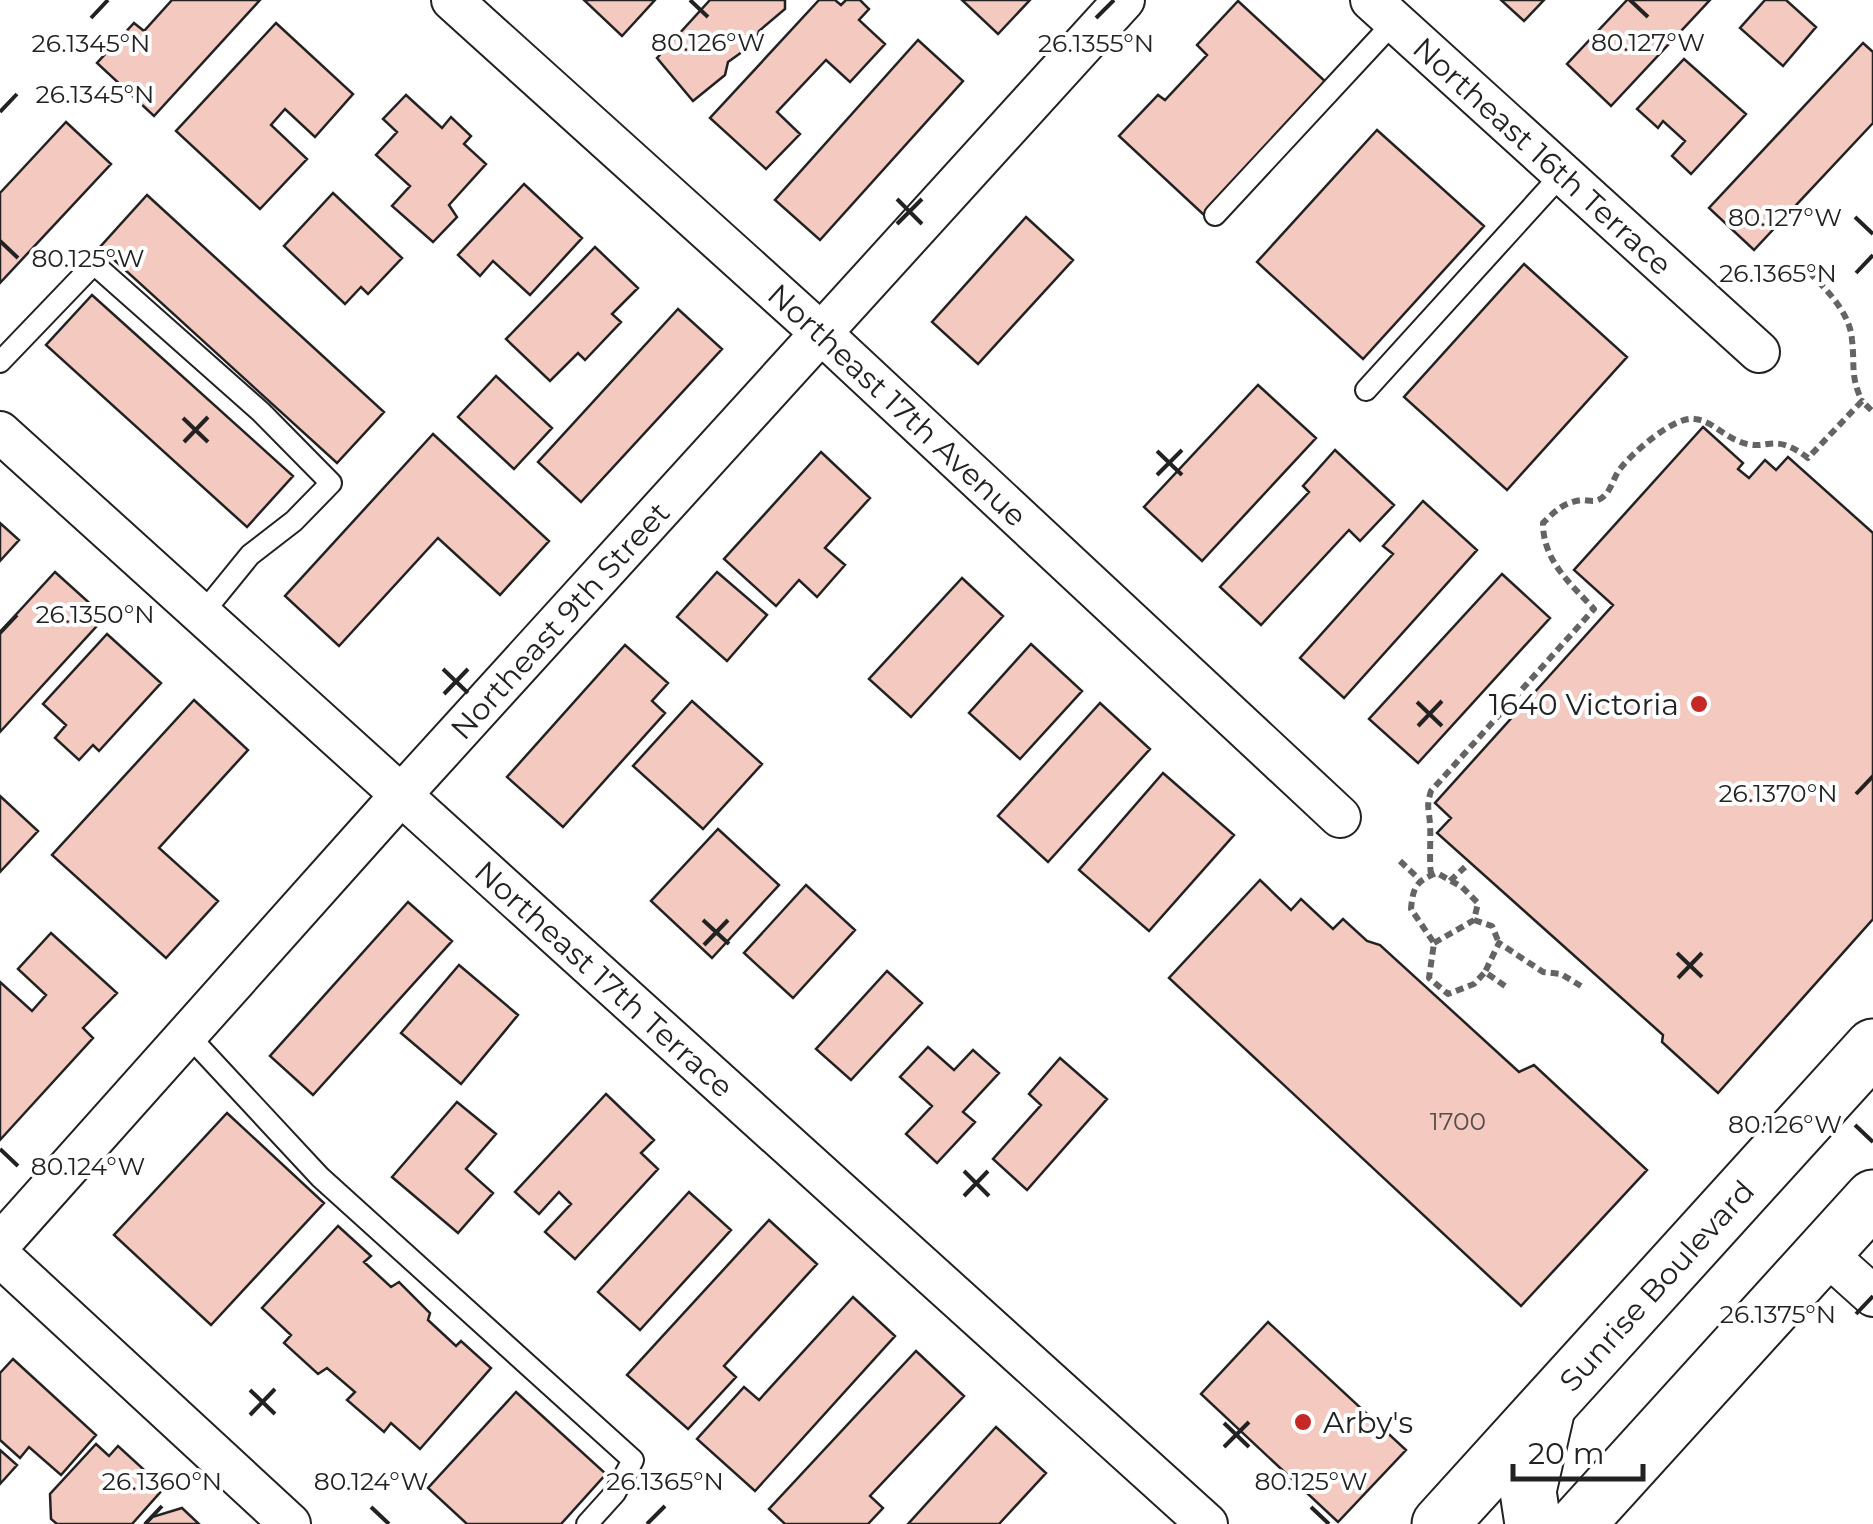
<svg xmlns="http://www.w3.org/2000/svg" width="1873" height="1524" font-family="Montserrat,sans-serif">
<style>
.building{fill:#f3c9c0;stroke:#222;stroke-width:2.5}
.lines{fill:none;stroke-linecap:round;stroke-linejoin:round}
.service-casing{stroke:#222;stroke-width:24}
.minor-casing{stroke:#222;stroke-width:44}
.primary-casing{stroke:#222;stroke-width:59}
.path{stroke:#646464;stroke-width:6;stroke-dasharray:8 5;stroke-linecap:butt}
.service{stroke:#fff;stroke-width:20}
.minor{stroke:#fff;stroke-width:40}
.primary{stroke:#fff;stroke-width:55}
.ticks{fill:none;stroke:#222;stroke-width:4}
.poi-dot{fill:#c62828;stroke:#fff;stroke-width:4}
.labels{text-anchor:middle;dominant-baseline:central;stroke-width:8;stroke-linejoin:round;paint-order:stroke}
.number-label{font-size:25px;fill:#564c4a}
.street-label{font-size:30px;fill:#222;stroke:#fff}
.poi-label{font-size:30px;fill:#222;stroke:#fff;text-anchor:end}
.ticks-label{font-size:25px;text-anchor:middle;fill:#222;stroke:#fff;stroke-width:8;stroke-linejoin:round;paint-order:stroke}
</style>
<rect width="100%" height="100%" fill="#fff"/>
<path class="building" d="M172,0H260L154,116L97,63L134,23L144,31Z
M584,0H655L622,36Z
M710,0H785V9L759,31L756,42L728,62L725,75L693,101L657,58Z
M819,0H835L841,5L846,0H860L869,9L859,20L885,44L850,82L826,60L777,112L800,134L766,169L710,118Z
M962,0H1030L998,34Z
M1501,0H1544L1524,21Z
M1627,0H1710L1611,106L1567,64Z
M1765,0H1786L1816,27L1783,66L1740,28Z
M1238,1L1327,83L1204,215L1119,136L1158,95L1165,100L1207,55L1197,45Z
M276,23L353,94L315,137L285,109L271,125L307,159L260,209L176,131Z
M918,40L963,81L820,240L775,200Z
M1863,43L1873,52V123L1754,250L1709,208Z
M1684,59L1746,114L1691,174L1672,156L1685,141L1663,121L1658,128L1637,109Z
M406,95L442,128L451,117L471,136L464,144L486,164L449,205L457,217L433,242L392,206L410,186L376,155L397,132L383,119Z
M66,122L111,164L0,283V193Z
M1377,130L1484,226L1363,359L1257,262Z
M524,184L582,238L530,295L493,261L480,276L458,255Z
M333,193L402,258L368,294L361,287L345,304L284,246Z
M147,195L384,412L337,463L100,247Z
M1026,217L1073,260L978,364L932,322Z
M595,247L638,288L612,314L621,322L585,360L578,353L550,381L506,339Z
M1524,264L1627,357L1507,490L1404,397Z
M92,295L293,476L247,527L46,345Z
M678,309L722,349L581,502L538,462Z
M496,376L552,428L514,469L458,417Z
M1258,385L1316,438L1202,561L1144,507Z
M1703,427L1743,463L1738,469L1749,478L1765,460L1776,470L1788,457L1873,533V919L1718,1093L1662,1042L1663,1035L1437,833L1451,818L1435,803L1613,605L1574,570Z
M433,434L549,541L500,595L438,538L339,646L285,596Z
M1335,450L1394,505L1360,541L1349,530L1261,625L1220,587L1309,492L1303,486Z
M821,452L870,498L825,548L845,565L817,597L799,580L776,606L724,559Z
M1423,501L1477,550L1344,698L1300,658L1393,554L1383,546Z
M0,523L19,540L0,561Z
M55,572L105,617L0,732V632Z
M717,572L767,615L727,661L677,617Z
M1502,574L1550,618L1418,763L1369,719Z
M962,578L1003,616L911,717L869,679Z
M107,634L161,683L99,751L93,745L79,760L55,738L66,725L43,704Z
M1031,644L1082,691L1020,759L969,713Z
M625,645L668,683L652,701L665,713L563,827L507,777Z
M194,700L248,750L159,848L218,901L166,958L52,855Z
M692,701L762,764L703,829L633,766Z
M1100,703L1150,749L1048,862L998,816Z
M1163,773L1234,835L1149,931L1079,870Z
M0,796L38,831L0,872Z
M718,829L779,885L712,958L651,901Z
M1260,880L1291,910L1301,899L1333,929L1343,919L1367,941L1380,945L1519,1072L1534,1065L1647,1170L1521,1306L1169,978Z
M806,885L855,930L793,998L744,953Z
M408,902L452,941L313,1095L270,1056Z
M51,933L117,993L83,1028L93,1038L0,1140V982L32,1011L46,995L18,969Z
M459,965L518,1015L461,1084L401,1033Z
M887,971L922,1003L851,1080L816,1049Z
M928,1047L954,1070L973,1050L999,1073L963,1112L975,1122L937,1163L906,1134L932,1106L900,1077Z
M1060,1058L1107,1099L1027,1190L993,1159L1041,1105L1029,1094Z
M606,1094L654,1140L641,1153L658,1169L575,1259L545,1232L571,1204L559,1192L539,1214L515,1192Z
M457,1102L496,1134L466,1169L493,1193L458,1233L392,1177Z
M227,1113L324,1203L211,1325L114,1235Z
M689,1192L731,1230L640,1330L598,1292Z
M769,1220L817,1264L724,1366L736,1377L688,1429L627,1375Z
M338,1226L371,1256L364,1262L391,1287L399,1282L430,1313L428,1320L456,1346L461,1341L491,1368L420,1449L391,1423L384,1432L347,1400L355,1392L327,1368L318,1374L284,1343L291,1335L262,1308Z
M853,1297L895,1336L755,1491L697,1439L744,1387L759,1400Z
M1268,1322L1406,1450L1338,1522L1201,1394Z
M916,1351L964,1396L870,1496L883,1508L868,1524H785L769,1509Z
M13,1359L96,1435L61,1475L29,1447L20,1458L0,1440V1373Z
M516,1392L606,1474L561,1524H467L428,1488Z
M996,1427L1046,1473L999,1524H908Z
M96,1444L109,1456L118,1446L164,1488L132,1524H57L51,1519L50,1494Z
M0,1450L17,1465L0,1484Z
M182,1508L199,1524H145L152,1517Z"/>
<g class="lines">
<g class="service-casing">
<path id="service" d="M1215,215L1395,21
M0,362L94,264L261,412L331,483L294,521L250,555L202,614
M1366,390L1563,173
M187,1034L320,1177L633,1460L615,1493L587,1524"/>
</g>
<g class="minor-casing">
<g id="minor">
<path id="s1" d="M452,0L821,333L1340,817"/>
<path id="s2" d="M1371,0L1759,352"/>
<path id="s3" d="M0,432L1207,1524"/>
<path id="s4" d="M0,1244L401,795L1124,0"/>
<path d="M1824,1252L1873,1296"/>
<path d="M0,1256L290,1524"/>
</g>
</g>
<g class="primary-casing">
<g id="primary">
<path id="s5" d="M1440,1524L1873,1047"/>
<path d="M1533,1524L1528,1491L1547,1408"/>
<path d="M1577,1524L1873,1198"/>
</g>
</g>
<path class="path" d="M1800,263C1820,284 1850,309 1852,340C1855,365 1850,376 1862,401
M1400,861L1419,879
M1431,875C1429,858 1431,841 1430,824C1429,809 1426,807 1431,791L1594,609C1570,583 1543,561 1543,523C1555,511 1564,502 1582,500C1587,500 1593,502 1598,500C1611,495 1612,479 1620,469C1632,453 1675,415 1695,419C1711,421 1722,434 1736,440C1768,455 1770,429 1808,458L1862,401L1873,412
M1450,881L1465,867
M1474,920L1492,926L1499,943
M1434,943L1474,920L1478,903L1462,887L1437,873C1416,881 1413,887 1411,909L1434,943L1429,978L1448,994L1474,984L1485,972
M1505,986L1485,972L1499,943L1543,972L1561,974L1581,986"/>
<use href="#service" class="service"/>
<use href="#minor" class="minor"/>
<use href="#primary" class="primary"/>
</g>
<path class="ticks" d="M690,0L708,17M1630,0L1648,17M91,18L108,0M1096,18L1114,0M0,112L17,94M897,199L922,224M1855,217L1873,234M897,224L922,199M0,241L18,258M1856,273L1873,255M183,418L208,442M184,442L208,417M1157,451L1182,475M1157,475L1182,450M0,633L17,615M443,669L468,693M444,694L468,669M1417,702L1442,726M1418,726L1442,701M1856,794L1873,776M703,920L729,944M704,945L728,920M1677,953L1702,977M1678,978L1702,953M1855,1125L1873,1142M0,1149L18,1166M964,1171L989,1196M964,1196L988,1171M1856,1314L1873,1296M250,1390L275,1414M250,1415L275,1389M1224,1423L1249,1447M1224,1447L1249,1422M371,1507L389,1524M1311,1507L1329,1524M145,1524L162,1506M647,1524L665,1506"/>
<g class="poi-dot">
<circle cx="1699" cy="704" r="10"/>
<circle cx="1303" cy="1422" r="10"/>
</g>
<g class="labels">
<g class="number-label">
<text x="1458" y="1121">1700</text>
</g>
<g class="street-label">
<text stroke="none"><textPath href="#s2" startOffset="232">Northeast 16th Terrace</textPath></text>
<text stroke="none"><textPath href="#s1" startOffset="602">Northeast 17th Avenue</textPath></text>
<text stroke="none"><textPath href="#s4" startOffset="838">Northeast 9th Street</textPath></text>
<text stroke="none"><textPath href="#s3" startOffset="815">Northeast 17th Terrace</textPath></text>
<text stroke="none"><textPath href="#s5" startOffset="322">Sunrise Boulevard</textPath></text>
</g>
<g class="poi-label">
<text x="1679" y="704">1640 Victoria</text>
<text x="1323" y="1422" text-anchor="start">Arby's</text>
</g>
</g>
<g class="ticks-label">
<text x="708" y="51">80.126°W</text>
<text x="1648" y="51">80.127°W</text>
<text x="91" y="52">26.1345°N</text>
<text x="1096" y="52">26.1355°N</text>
<text x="95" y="103">26.1345°N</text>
<text x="1785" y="226">80.127°W</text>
<text x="88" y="267">80.125°W</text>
<text x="1778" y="282">26.1365°N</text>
<text x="95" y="623">26.1350°N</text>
<text x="1778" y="802">26.1370°N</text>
<text x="1785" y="1133">80.126°W</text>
<text x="88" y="1175">80.124°W</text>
<text x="1778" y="1323">26.1375°N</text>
<text x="162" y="1490">26.1360°N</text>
<text x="665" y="1490">26.1365°N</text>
<text x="371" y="1490">80.124°W</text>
<text x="1311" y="1490">80.125°W</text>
</g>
<path d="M1513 1464v15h130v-15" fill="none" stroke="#222222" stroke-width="5"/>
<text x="1528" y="1464" font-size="30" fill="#222222" stroke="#ffffff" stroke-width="8" paint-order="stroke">20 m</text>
</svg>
